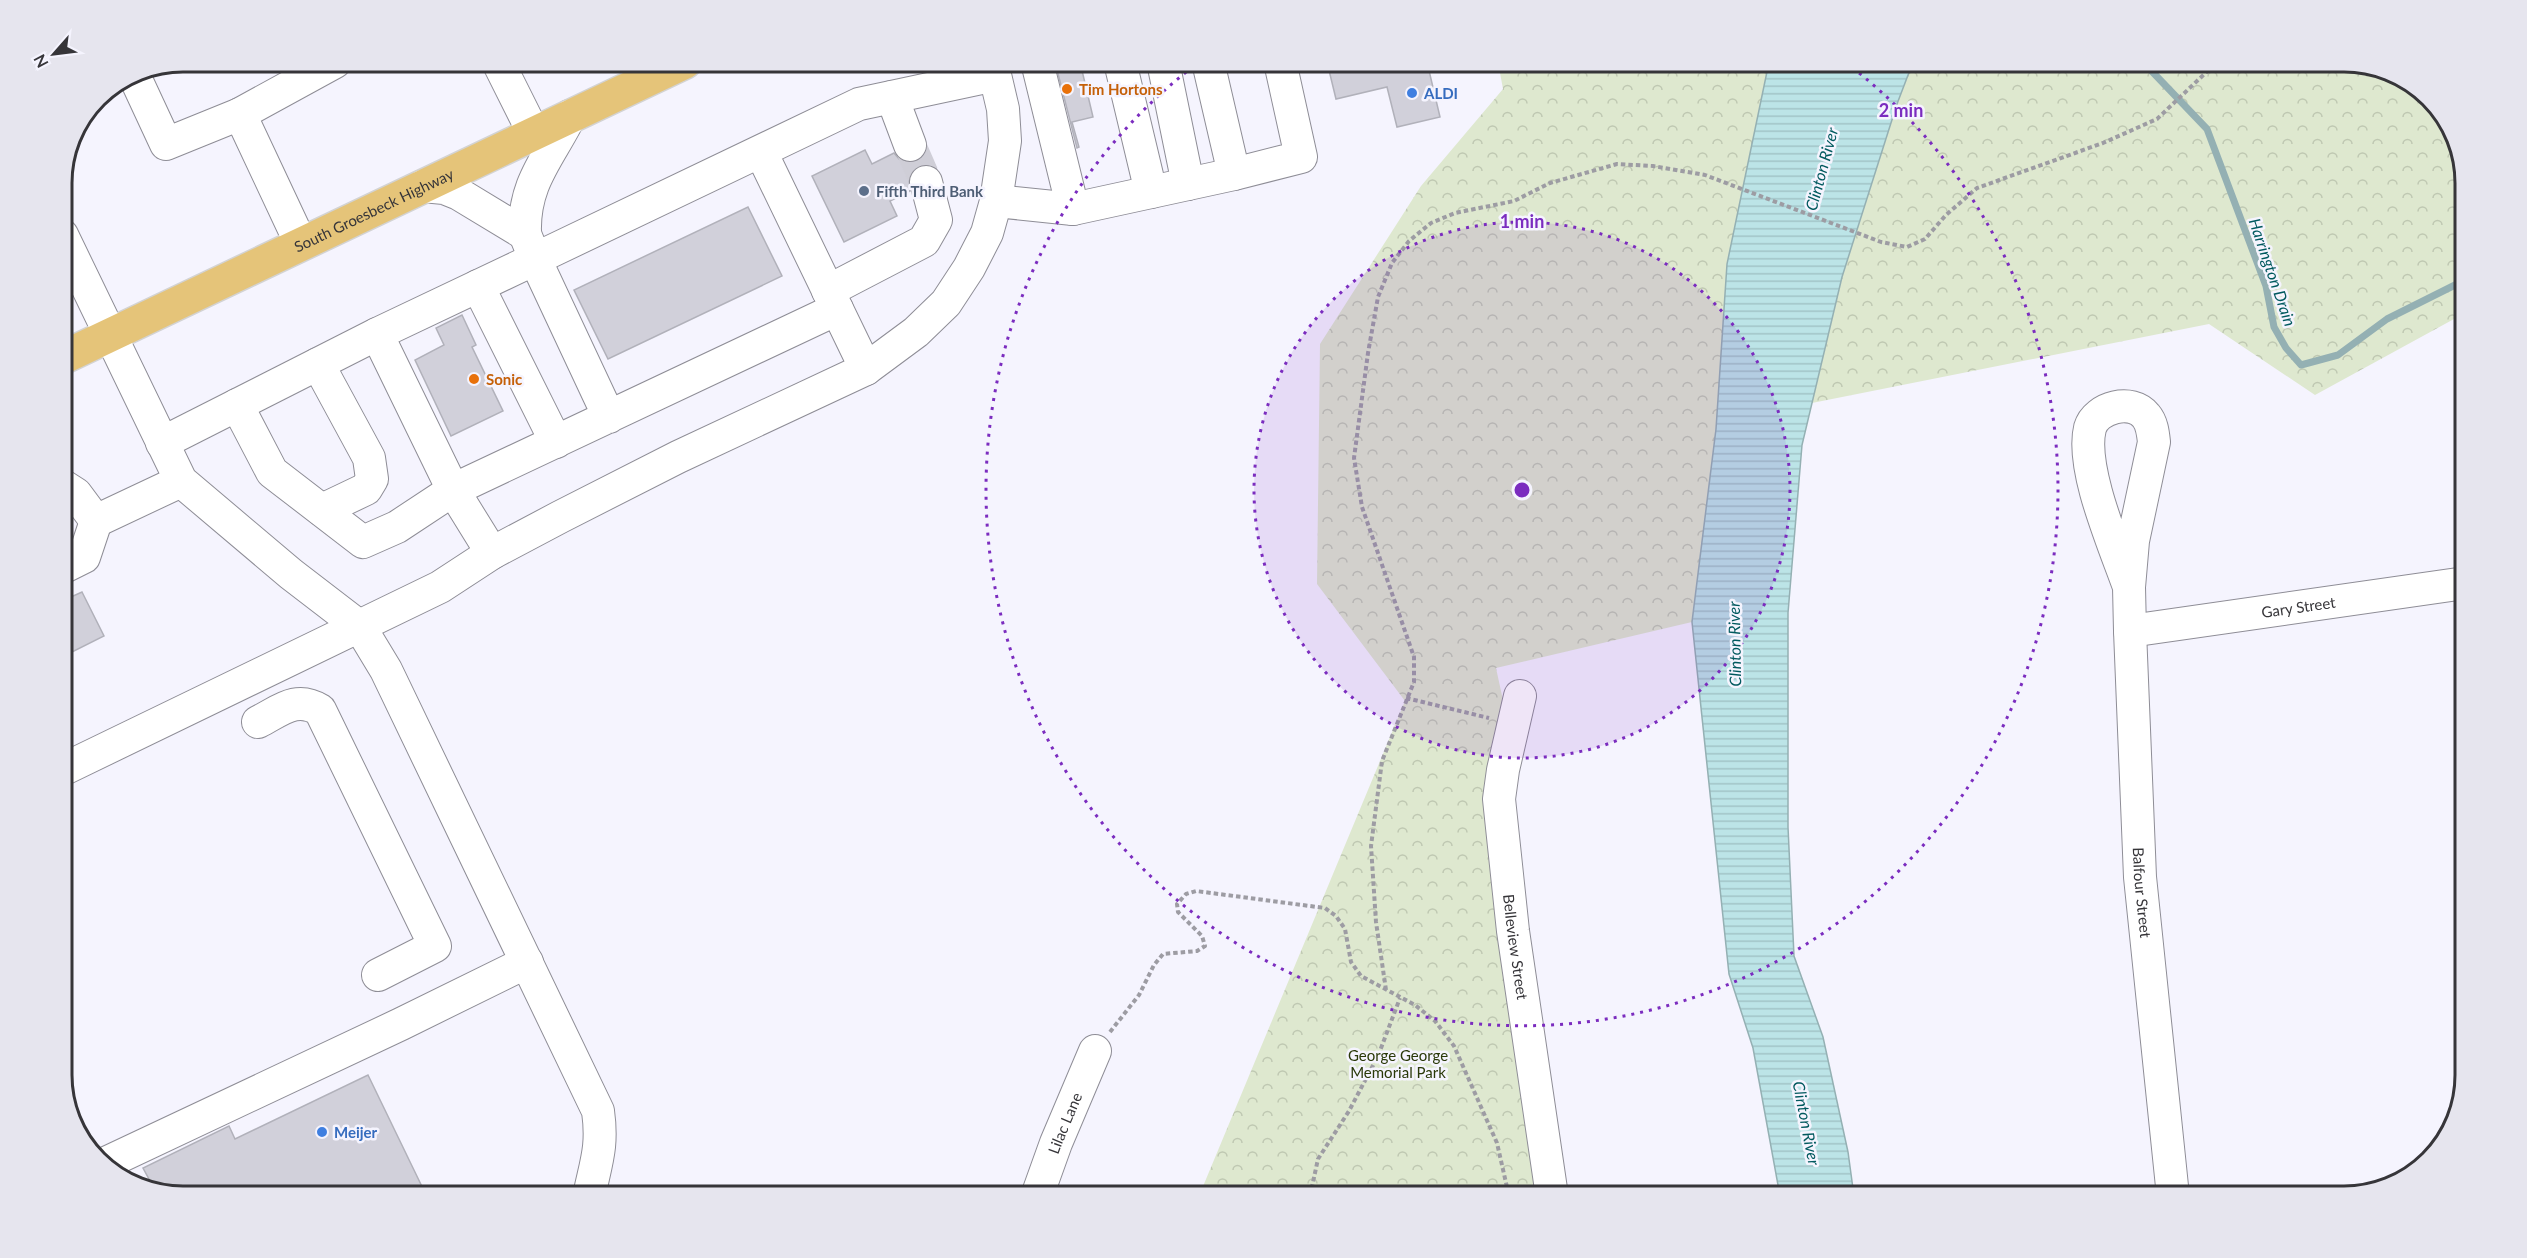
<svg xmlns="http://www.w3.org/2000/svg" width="2527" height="1258" font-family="Lato,sans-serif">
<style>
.park{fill:url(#park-crowns)}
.water{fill:url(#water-rules);stroke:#94b0b3;stroke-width:1.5}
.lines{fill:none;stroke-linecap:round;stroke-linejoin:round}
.stream{stroke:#94b0b3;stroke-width:7}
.building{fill:#d1d0da;stroke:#b1b1ba;stroke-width:1.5}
.minor-tunnel{stroke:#cfced7;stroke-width:32;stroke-dasharray:32 16;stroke-linecap:butt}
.minor-casing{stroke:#8e8d96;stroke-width:34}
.major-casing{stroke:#d3d3d3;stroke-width:36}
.path{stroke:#9d9ca3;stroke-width:4;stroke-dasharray:4.5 3;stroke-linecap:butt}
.minor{stroke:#fff;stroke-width:32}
.major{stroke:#e5c479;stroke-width:33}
.ring{fill:none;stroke:#7b2cbf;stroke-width:3;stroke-dasharray:3 6}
.food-dot{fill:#e8710a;stroke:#f5f4fe;stroke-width:2}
.shop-dot{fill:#3f7fe0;stroke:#f5f4fe;stroke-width:2}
.service-dot{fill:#5c6f8a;stroke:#f5f4fe;stroke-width:2}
.labels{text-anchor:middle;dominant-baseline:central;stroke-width:5;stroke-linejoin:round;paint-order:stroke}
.food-label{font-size:15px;font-weight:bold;fill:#c56008;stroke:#f5f4fe;text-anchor:start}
.shop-label{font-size:15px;font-weight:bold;fill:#366cbe;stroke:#f5f4fe;text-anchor:start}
.service-label{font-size:15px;font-weight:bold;fill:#4e5e75;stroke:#f5f4fe;text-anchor:start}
.street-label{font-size:15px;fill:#363539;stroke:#f5f4fe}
.park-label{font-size:15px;fill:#2a3909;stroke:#f5f4fe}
.water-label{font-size:16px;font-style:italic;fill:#00595e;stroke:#f5f4fe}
.rim{fill:none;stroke:#363539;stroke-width:3}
.centre{fill:#7b2cbf;stroke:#f5f4fe;stroke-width:3}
.ring-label{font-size:18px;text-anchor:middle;font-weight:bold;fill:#7b2cbf;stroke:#f5f4fe;stroke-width:5;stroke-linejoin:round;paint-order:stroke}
</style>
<defs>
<pattern id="park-crowns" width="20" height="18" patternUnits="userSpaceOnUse" patternTransform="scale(1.5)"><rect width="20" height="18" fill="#dee8cf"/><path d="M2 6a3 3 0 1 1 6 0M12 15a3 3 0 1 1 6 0" fill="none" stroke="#bfc8b2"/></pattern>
<pattern id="water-rules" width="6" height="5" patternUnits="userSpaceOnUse" patternTransform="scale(1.5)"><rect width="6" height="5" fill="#bce4e7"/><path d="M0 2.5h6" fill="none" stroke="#a2c4c7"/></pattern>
</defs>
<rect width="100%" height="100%" fill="#f5f4fe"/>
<path class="park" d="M1498,62H2344L2397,74L2445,115L2465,176V313L2315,395L2209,324L1812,403L1717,429L1692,622L1496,668L1511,737L1499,799L1552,1196H1199L1405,701L1317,584L1320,344L1421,186L1503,89Z"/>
<path class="water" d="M1769,62H1913L1897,104L1842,277L1802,445L1788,613V827L1794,956L1823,1037L1848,1152L1854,1196H1780L1753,1048L1729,974L1692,622L1716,429L1727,264Z"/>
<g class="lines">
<path class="stream" d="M2143,62L2207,129L2266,286L2274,327L2286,348L2301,365L2338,355L2387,319L2465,280"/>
</g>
<path class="building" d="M1055,62H1080L1093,117L1072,122L1079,147L1077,148Z
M1327,62H1427L1440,117L1397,127L1387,87L1336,99Z
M927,149L936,168L930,165H922L913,170L909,178L910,191L890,201L897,216L844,242L812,176L865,150L872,164L894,153L899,159L906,163L916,162L923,157Z
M748,207L782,276L608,359L574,290Z
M462,315L476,345L472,347L503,411L451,436L415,360L444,345L436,328Z
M82,592L104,636L62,657V601Z
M368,1075L427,1197H183L155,1190L143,1168L229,1126L235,1139Z"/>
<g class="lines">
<path class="minor-tunnel" d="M910,145L926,182"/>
<g class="minor-casing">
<g id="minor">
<path d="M498,62L534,134"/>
<path d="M1037,62L1073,209"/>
<path d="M1120,62L1151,192"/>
<path d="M1163,62L1188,184"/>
<path d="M1208,62L1234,174"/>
<path d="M133,73L166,144L240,114L335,62"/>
<path d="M892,97L910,145"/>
<path d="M240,114L301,244"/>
<path d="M761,152L866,369"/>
<path d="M423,186L444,188L459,194L525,234C523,183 549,158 570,116"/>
<path d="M996,201L1073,209L1234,174L1301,157L1280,62"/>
<path d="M525,234L535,259L859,104L995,75"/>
<path d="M62,235L181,481L291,574L360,627L386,670L598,1111C603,1147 596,1162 589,1196"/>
<path d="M478,286L556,442"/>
<path d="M828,291L924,241L936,220L926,182"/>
<path d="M318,364L369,458L372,479L366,489L322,510"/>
<path d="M237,405L272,472L363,542L397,527L453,490L492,553"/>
<path d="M609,417L535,259L377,334L453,490L837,309"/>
<path d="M162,443L377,334"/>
<path d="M62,485L76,494L96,521L181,481"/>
<path d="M62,568L84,557L96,521"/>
<path id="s1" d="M2129,587C2115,547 2080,468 2090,428C2096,407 2132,398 2146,416C2152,423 2153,433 2154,442L2133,541L2129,587L2130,631L2140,877L2173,1196"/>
<path id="s2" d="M2130,631L2465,583"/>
<path id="s3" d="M1520,696L1503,770L1499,799L1513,931L1552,1196"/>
<path d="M258,722C280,711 296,695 320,710L435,946L378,975"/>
<path d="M62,770L440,587L492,553L560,517L678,457L866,369L916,332L946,303L969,268L987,233L996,201L1005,141L1003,109L992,62"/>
<path d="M106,1163L401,1024L527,962"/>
<path id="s4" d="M1037,1196L1056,1143L1095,1051"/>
</g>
</g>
<g class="major-casing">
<g id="major">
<path id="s5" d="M62,358L685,62"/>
</g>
</g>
<path class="path" d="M1406,698L1489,718
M1386,990L1376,922L1371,846L1382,761L1414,682V657L1362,507L1354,458L1368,353L1378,297L1392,263L1409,241L1431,223L1455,213L1514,201L1550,183L1617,164L1653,166L1705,175L1881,242L1907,247L1925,239L1946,215L1977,188L2103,143L2157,119L2217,62
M1110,1032L1139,995L1154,965L1163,954L1197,951L1205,946L1202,936L1178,912L1177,904L1186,894L1196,891L1325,908L1336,916L1345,929L1351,962L1361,976L1415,1005L1435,1021L1454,1046L1497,1143L1509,1196
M1310,1196L1318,1159L1349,1111L1378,1056L1400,998
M1509,1196H1527"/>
<use href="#minor" class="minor"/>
<use href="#major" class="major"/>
</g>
<circle cx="1522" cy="490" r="268" fill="#7b2cbf" fill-opacity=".12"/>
<g class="ring">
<circle cx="1522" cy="490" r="268"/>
<path d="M1845 62A536 536 0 1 1 1199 62"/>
</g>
<g class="food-dot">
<circle cx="1067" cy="89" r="6"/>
<circle cx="474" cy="379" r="6"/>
</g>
<g class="shop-dot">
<circle cx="1412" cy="93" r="6"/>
<circle cx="322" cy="1132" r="6"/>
</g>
<circle class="service-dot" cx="864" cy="191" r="6"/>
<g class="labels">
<g class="food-label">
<text x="1079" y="89">Tim Hortons</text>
<text x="486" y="379">Sonic</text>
</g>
<g class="shop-label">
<text x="1424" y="93">ALDI</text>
<text x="334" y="1132">Meijer</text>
</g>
<g class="service-label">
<text x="876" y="191">Fifth Third Bank</text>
</g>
<g class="street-label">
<text stroke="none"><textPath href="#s5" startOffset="345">South Groesbeck Highway</textPath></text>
<text stroke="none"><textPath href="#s2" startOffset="170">Gary Street</textPath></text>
<text stroke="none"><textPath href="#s1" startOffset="714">Balfour Street</textPath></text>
<text stroke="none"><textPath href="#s3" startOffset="254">Belleview Street</textPath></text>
<text stroke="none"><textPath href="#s4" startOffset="78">Lilac Lane</textPath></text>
</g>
<g class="park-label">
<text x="1398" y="1055">George George<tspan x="1398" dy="17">Memorial Park</tspan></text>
</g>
<g class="water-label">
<text transform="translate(1821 169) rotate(-75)">Clinton River</text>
<text transform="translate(2273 272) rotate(71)">Harrington Drain</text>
<text transform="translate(1734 644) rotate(-91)">Clinton River</text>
<text transform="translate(1807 1123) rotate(79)">Clinton River</text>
</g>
</g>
<path d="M0 0H2527V1258H0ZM183 72H2344A111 111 0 0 1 2455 183V1075A111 111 0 0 1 2344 1186H183A111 111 0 0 1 72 1075V183A111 111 0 0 1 183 72Z" fill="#e6e5ee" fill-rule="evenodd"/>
<path class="rim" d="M183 72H2344A111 111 0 0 1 2455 183V1075A111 111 0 0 1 2344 1186H183A111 111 0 0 1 72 1075V183A111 111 0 0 1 183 72Z"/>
<circle cx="1522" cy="490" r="9" class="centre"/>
<g class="ring-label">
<text x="1901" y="117">2 min</text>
<text x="1522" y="228">1 min</text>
</g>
<g transform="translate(54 54) rotate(242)" stroke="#f5f4fe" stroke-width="4.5" paint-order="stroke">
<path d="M0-4.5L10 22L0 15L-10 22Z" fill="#363539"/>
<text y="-9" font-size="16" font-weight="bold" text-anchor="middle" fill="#363539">N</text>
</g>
</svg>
